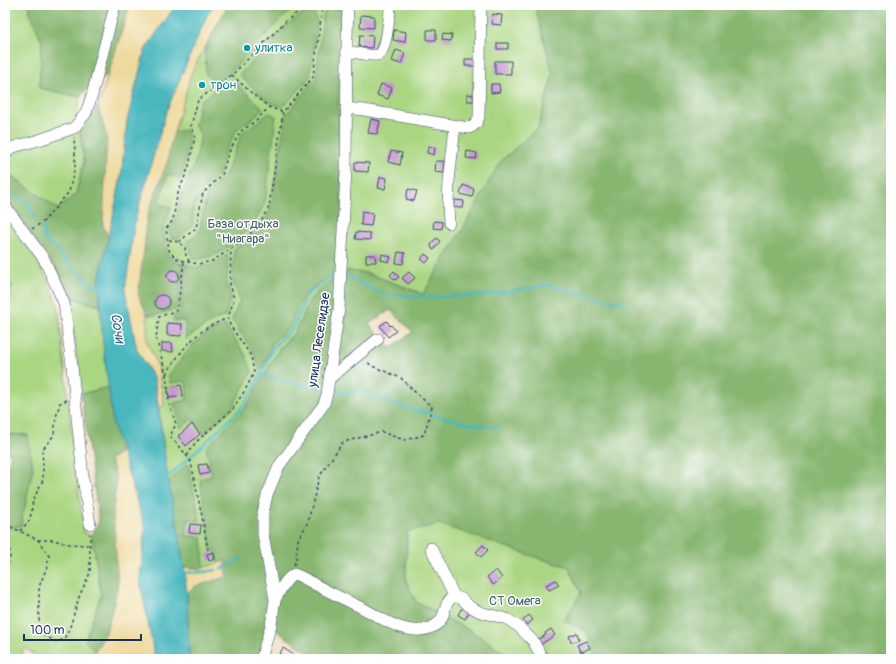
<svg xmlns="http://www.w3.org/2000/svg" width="896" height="664" font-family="Pangolin,sans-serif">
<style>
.green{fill:#aad581;stroke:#628270}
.forest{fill:#87b66f;stroke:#517266;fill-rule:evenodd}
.sand{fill:#eeda9e;stroke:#84847e}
.water{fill:#48b7be;stroke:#32738e}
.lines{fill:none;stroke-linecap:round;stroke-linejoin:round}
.stream{stroke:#48b7be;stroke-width:2.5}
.building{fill:#c594ce}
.minor-casing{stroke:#3b496d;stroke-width:12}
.path{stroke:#3b496d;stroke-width:1.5;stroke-dasharray:3 3;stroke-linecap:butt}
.minor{stroke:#fff;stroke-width:11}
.culture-dot{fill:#0f9aa8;stroke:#fff;stroke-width:1.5}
.labels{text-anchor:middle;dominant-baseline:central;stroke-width:3;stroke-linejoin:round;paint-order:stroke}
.culture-label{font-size:13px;fill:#0d838f;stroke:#fff;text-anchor:start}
.park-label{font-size:13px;fill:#466168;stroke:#fff}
.street-label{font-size:13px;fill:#1b2f5e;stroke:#fff}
.water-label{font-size:14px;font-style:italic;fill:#2b5f80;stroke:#fff}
</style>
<rect width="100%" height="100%" fill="#fff"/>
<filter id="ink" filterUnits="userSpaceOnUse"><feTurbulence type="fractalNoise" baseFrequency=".025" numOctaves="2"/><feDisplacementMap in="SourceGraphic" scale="8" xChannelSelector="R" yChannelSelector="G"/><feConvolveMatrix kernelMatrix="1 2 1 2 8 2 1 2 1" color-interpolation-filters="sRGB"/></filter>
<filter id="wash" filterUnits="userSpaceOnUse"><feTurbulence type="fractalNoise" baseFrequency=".012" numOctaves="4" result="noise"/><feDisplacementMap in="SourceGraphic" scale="16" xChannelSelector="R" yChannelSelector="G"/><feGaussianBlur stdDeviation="0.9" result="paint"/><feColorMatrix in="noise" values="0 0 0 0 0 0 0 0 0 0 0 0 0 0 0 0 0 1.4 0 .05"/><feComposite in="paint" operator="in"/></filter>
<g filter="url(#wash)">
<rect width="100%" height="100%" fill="#efdfc0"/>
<path class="green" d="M5,5H30V12L42,42L39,88L80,97L77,116L84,161L76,194L58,210L40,196L7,173L5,174Z
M228,5H536V10L553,74L538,128L500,162L464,227L423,294L367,273L331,280L312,297L295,332L280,348L244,410L230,425L212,476L225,561L200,569L184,567L168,482L159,408L164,406L158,367L147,342L145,241L170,146L192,71Z
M5,214L39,262L58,305L74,454L84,533L92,535L101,595L85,641L95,651L88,659H41L25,648L19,659H5V538L7,529L21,525L28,435L5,434V403H9L5,385V326L12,285L5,274Z
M69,297L100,306L103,343L109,387L81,394L71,307Z
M331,424L745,536L570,567L581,593L586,631L596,655L594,659H511L509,656L471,631L416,603L406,582L407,532Z"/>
<path class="forest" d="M30,5H130L108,74L89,88L80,97L39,88L42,42L30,12Z
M228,5H298L280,20L230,73L215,83L206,74L205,48Z
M536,5H891V659H594L596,655L586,631L564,620L581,593L569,567L541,559L439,524L407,532L406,581L416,602L471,631L509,656L511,659H317L273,628L265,659H189L187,594C196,583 198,586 210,582C214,581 217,579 222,579L225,561L218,563L215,550H211L200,479L212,476L206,447L244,410L280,348L295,332L312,297L331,280L334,271L304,295L290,327L272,343L268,355L260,371L254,353L232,320L240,300L233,282L234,249L262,229L271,208L286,115L316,78L323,16L327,8L342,9L338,106L341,180L342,222L334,269L367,273L423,294L464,227L500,162L538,128L553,74L536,10ZM390,310L413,332L390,348L369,324Z
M314,11L317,22L310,77L283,107L267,101L239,75L286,26L305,12Z
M231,79L263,108L254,118L237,129L224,155L220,173L203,189L193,209V225L179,238H171L169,230L175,221L181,197L195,163L201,136L195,125L200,101Z
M98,107L107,137L103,225L109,237L99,282L100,306L69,297L51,262L5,199V174L6,173L40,196L58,209L76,194L84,161L80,128Z
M269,113L276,116L265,203L254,224L228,247L215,255L197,260L192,258L190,247L186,242L199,232L207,194L225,176L242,133Z
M186,130L189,140L184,168L180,179L168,174L158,203L171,208L163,230L167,253L173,262L183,264L177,309L157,315H147L138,294L145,241V228L149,210L168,160L170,146L174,132Z
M228,254L227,282L231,297L225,316L209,323L186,339L185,321H174L173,317L180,312L185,264L197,268L213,264Z
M5,274L12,285L5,326Z
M225,325L245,354L252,371L233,407L203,434L192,419L181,428L174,403L187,400L186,381L170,383L169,375L193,344L210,331Z
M109,387L113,424L122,452L110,459L117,479L113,510L118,587L106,633L95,651L85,641L101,595L92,535L99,522L81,394Z
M5,434L28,435L33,469L21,525L7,529V520H5V479L11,454L5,452Z
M188,463L200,521L188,520L186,536L202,537L204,568L200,569L184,567L178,529L168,482Z"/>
<path class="sand" d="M130,5H176L145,50L127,121L121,178L109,237L103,225L107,137L98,107Z
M214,5H228L192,71L170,146L168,160L149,210L145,228V241L138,294L147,315V342L158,367L164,406L159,408L154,378L137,350L125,290L135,220L166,112L207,15Z
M122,452L145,527L140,580L155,659H88L95,651L106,633L118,587L113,510L117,479L110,459Z
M225,561L227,576C222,579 220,578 215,580C213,580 211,582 209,582C198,586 196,583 187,594L184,567L200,569Z"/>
<path class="water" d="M176,5H214L207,15L166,112L135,220L125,290L137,350L154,378L168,482L178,529L184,567L187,594L189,659H155L140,580L145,527L113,424L103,343L99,282L121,178L127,121L145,50Z"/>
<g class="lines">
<path class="stream" d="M886,5L891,6
M5,192L10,196L26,200L36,220
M44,227L43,237L90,284L101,288
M347,276L385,295L434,297L488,295L548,285L625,304
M261,375L323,389
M331,390L367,395L404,407L466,423L499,427
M168,477L205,443L241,409L261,375L274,346L293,328L308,294L333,275
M221,569L226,567L242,558
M182,572C194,573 204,573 216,570"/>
</g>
<g id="blocks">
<path class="building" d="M493,14L502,15L501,25L492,24Z
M361,15L374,16V28L360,27Z
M394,30L406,32L405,42L393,40Z
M427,30H436V40H427Z
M443,34L452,35L451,41L442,40Z
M360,35L373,36L372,48L359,47Z
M497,43H508V49H497Z
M396,50L405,53L401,64L392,61Z
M465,59H475V66H465Z
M495,61H511V74H495Z
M381,84L392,88L388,99L377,95Z
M491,84H499L500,92L491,93Z
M467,94L474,95V101H467Z
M371,119L380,121L377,134L368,133Z
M428,146L435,148L434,155L427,153Z
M391,151L402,153L400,165L388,162Z
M467,151L477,153L476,159L466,158Z
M436,161H445L444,173L435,172Z
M355,162L369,163L368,172L355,171Z
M380,177L387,178L385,189L378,188Z
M463,185L474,189L472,197L460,194Z
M408,189L417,191L414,201L406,199Z
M455,200L464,201L463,208L453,207Z
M362,211L373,213L371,226L361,225Z
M434,221L442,222L441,229L433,228Z
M356,232L370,233V240L355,239Z
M436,238L440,241L434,250L432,249L431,245Z
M398,252L405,253L403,264L396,263Z
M382,254L391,257L389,262L381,260Z
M425,254L430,258L426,263L421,259Z
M366,255H375L376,262H366Z
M167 276a6 6 0 1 1 12 0a6 6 0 1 1-12 0Z
M394,271L399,277L395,280L390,275Z
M409,272L415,278L408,284L402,278Z
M155 302a7 7 0 1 1 14 0a7 7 0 1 1-14 0Z
M387,321L390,326L391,325L396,331L388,337L380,326Z
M167,323L182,324L181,336L167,335Z
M162,343H172L173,352L162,351Z
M181,385L183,396L169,398L168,387Z
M192,424L200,434L186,446L178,436Z
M207,464L209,473L200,475L198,465Z
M190,524L201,525L200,534L189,533Z
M483,545L488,550L481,557L476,552Z
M214,552L215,559L209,561L207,554Z
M496,570L502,578L493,585L487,577Z
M556,580L559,585L549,590L546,585Z
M464,608L469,612L465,619L458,615L461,609H463Z
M529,615L533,620L527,625L523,620Z
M551,629L555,635L540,645L537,640L546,635L545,633Z
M577,633L579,640L571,642L569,636Z
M586,641L590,648L582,652L580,651L577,645Z
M283,648L299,658V659H279L277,658Z"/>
</g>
</g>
<g filter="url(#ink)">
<use href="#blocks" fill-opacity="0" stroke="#3b496d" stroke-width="1"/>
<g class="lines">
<g class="minor-casing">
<path id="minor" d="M346,51C353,52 373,57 378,55C386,52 389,19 390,10V5
M346,108L364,110L469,128C475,126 477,123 479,117L481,5
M5,155L10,148L39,140L74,128L86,113L92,95L115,5
M5,206L44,259L64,303L72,366L83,478L90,524
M449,223L448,204L449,181L455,126
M329,379L378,339
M431,548L454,596L462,599L469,606L480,612L507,619L518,626L533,641L543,659
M275,600C280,591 285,579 294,574C301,576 307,580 314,584C331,593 348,601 366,610C380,618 398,629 414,630C422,631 430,629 437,624C447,617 442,603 454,596
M261,659L271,625L275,600L263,534V513L267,495L279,466L324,404L327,394L339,309L346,170L347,39L348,5"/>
</g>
<path class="path" d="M324,5L306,6L286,21L232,75L198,100L191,126L195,137L189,166L177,196L173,220L166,229L169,250L175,258L184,261L198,264L212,261L231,249L258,227L269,207L283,112L313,77L322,11L325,5
M326,5L339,6
M232,75L256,97L269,107L283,112
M32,229L44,221L69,192L75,167V154L74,137
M169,240L179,242L185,248L186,256L190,263
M179,242L196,228L203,193L222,175L228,154L240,132L257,120L269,107
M184,262L177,310L159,317L156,338L166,374L169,403L176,424L170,436L184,452L191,462L203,522L208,550
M166,374C178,356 188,340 208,327C214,324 221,321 228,318
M187,456L190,450L196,442L233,409L245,390L254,373L251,356L230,325L228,318L234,299L230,283L231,250
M5,524L38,540L49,556L47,567L39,587V624L43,635L57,642L64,639L70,627L79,597L90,573V534
M20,531L30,520L33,500L43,480V464L42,450L54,435L56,417L60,403L67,400
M38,540H53L69,544L89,545
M294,565L296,559L298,540L308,522L319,477L343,442L382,432L404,440L424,435L432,407L418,395L401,378L372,366L366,361
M5,576L10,557L9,538V526"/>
<use href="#minor" class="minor"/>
</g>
</g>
<g class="culture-dot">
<circle cx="247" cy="48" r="4"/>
<circle cx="202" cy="85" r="4"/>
</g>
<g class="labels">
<g class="culture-label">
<text x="255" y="48">улитка</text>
<text x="210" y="85">трон</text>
</g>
<g class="park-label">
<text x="243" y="224">База отдыха<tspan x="243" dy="15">"Ниагара"</tspan></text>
<text x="515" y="601">СТ Омега</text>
</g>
<g class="street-label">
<text transform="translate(319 340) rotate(-82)">улица Леселидзе</text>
</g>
<g class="water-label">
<text transform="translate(118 328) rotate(80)">Сочи</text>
</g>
</g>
<rect width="896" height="664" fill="none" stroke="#fff" stroke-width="20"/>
<path d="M24 634v6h117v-6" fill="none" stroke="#1b2f5e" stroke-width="2"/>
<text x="30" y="634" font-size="12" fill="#1b2f5e" stroke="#ffffff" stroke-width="3" paint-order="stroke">100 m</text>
</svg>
